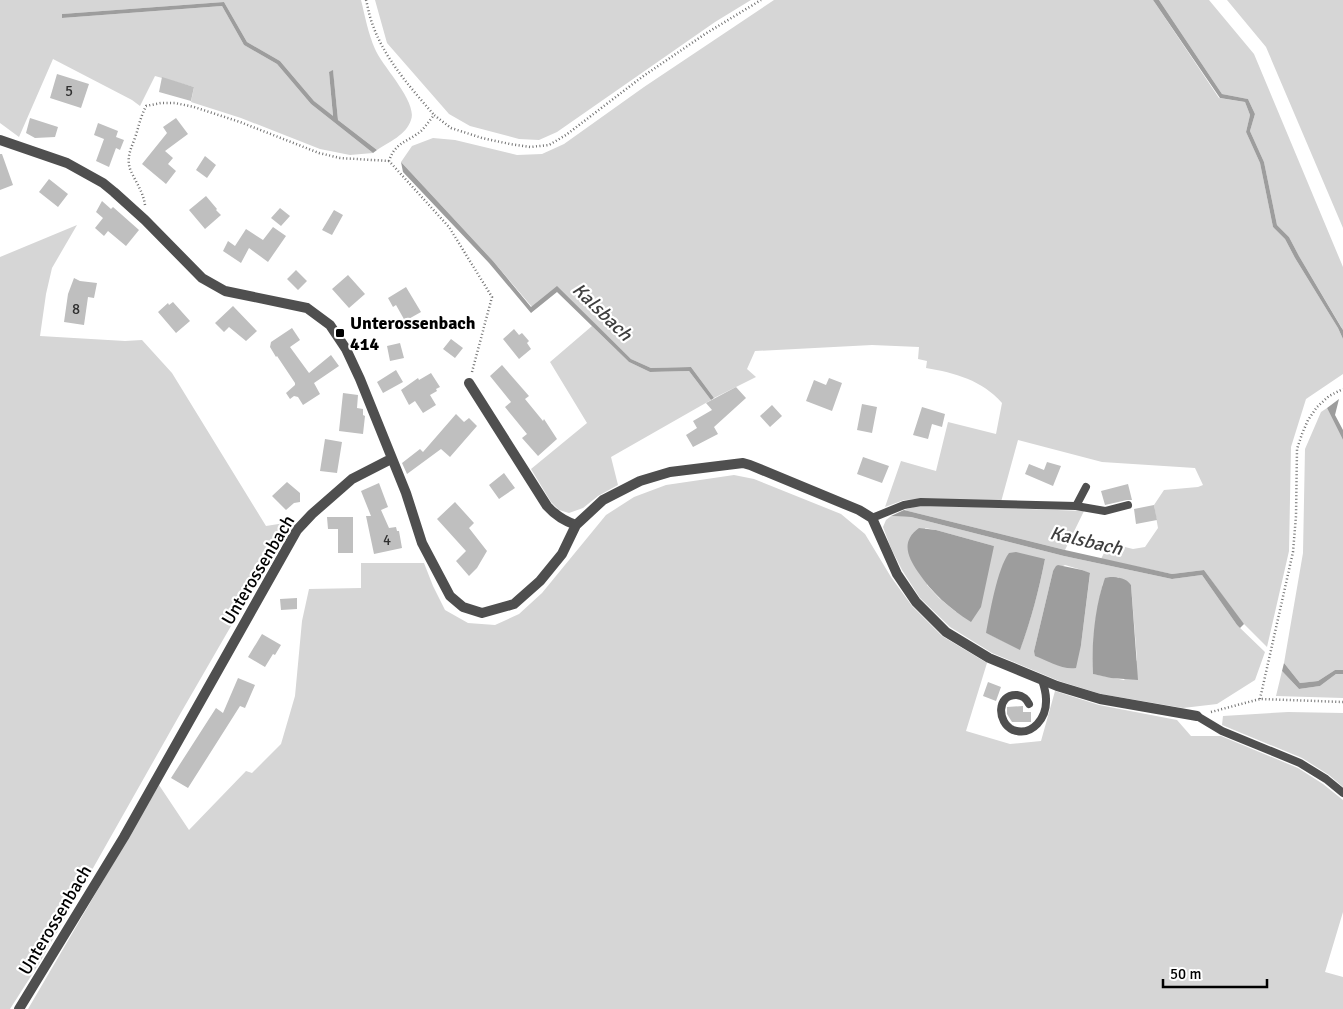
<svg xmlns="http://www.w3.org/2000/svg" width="1343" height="1009" font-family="Signika,sans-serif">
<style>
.green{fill:#d6d6d6;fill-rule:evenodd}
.water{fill:#9d9d9d}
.building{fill:#bfbfbf}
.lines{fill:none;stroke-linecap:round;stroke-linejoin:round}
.path{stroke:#717171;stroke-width:2.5;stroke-dasharray:1 2.5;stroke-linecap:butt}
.lane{stroke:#4f4f4f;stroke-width:8}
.street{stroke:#4f4f4f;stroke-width:10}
.poi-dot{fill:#000;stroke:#fff;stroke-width:2}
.labels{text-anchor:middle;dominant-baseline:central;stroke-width:4.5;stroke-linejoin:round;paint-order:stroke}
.number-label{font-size:15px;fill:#303030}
.poi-label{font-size:18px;font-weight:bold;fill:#000;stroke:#fff;text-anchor:start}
.street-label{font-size:18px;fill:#000;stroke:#fff}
.water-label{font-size:19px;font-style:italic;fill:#3e3e3e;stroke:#fff}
</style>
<rect width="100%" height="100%" fill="#fff"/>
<path class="green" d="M0,0H361C365,16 368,33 375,49C382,66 418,102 411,120C406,135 389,142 377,150L338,120L333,71L329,72L333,117L314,101L280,61L247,42L224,2L62,14V18L222,6L244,45L277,64L311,104L373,153L350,155L320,149L241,118L191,102L194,87L155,76L140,106L132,100L53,59L19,137L0,123Z
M375,0H751L715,22L557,132L539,140L519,139L470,126L449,114L387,43Z
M774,0H1153L1219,98L1245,102L1250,115L1246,132L1260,163L1273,227L1285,239L1295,258L1338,328L1343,339V374L1306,399L1291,447L1289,551L1267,647L1241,621L1204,570L1172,574L1101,559L1109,543L1133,549L1145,547L1158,528L1154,505L1164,490L1198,487L1203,485L1195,468L1102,462L1018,440L1001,502L921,499L904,500L885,507L901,461L936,471L948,422L996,434L1002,403C982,380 955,373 926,368L927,361L918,359L919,347L872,345L755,351L747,369L756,377L714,398L691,367L651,368L631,359L557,287L532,307L493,261L401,162L412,146L433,138L455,140L517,155L542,154L564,144L644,87Z
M1159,0H1209L1254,54L1343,267V330L1299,256L1289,237L1277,225L1264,162L1250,131L1255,114L1248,99L1222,94Z
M1227,0H1343V228L1266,47Z
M77,225L52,268L46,294L40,336L125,341L142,340L172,373L266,526L291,522L179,716L40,962L10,1009H0V257Z
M592,326L629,362L650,372L689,371L711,400L611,457L618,485L598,496L583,508L569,513L559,510L551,502L531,469L587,423L550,362Z
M1327,408L1343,440V670H1335L1318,681L1300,683L1284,663L1303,553L1305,449L1321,412Z
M734,475L754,479L841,514L865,534L891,577L912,606L942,636L987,663L966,731L1010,744L1041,741L1055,691L1099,705L1177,720L1191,736H1221L1298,768L1323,784L1343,800V912L1325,972L1343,977V1009H28L159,785L189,830L246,771L252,773L281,744L295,696L302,621L309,589L361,588V563H424L433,586L445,610L468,623L495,625L519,614L542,593L606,515L634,497L666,485Z
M920,505L1084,511L1065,550L904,510Z
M891,516L911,517L1064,556L1172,579L1202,575L1237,625L1265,652L1255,680L1217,704L1183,708L1101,694L1059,681L992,653L950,627L920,598L902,570L891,548L883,527L886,520ZM925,528L936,530L994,546L956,612L939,598L927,585ZM1045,559C1039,590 1031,620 1020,649L986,633ZM1065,565L1082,570L1090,574L1081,645L1034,651L1053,571ZM1118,577L1131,585L1137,660L1124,680L1093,674C1091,643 1096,613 1103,583Z
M1282,671L1299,689L1320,686L1336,674H1343V698L1276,696Z
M1288,712L1343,713V787L1329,775L1302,758L1222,725L1223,716Z"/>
<path class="water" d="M1153,0H1159L1222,94L1248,99L1255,114L1250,131L1264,162L1277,225L1289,237L1299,256L1341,327L1343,330V339L1338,328L1295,258L1285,239L1273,227L1260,163L1246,132L1250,115L1245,102L1220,98Z
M224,2L247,42L280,61L314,101L333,116L329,72L333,70L338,120L377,150L373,153L311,104L277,64L244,45L222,6L62,18V14Z
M401,162L493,261L531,307L557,286L631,359L651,368L691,367L714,398L711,400L689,371L650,372L629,362L557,292L531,313L489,263L403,172Z
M1339,399L1335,415L1343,430V440L1327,408Z
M904,510L1065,550L1172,574L1204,570L1244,624L1240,628L1237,625L1202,575L1172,579L1064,556L911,517L891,516Z
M919,528L936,530L994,546L981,607L971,622C949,608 932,593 918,572C907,556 901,541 919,528Z
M1016,552L1045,559C1039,590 1031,620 1020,650L986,633C990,613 997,569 1009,553Z
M1058,565L1082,570L1090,573L1081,645L1076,668C1062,670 1048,661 1035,656L1034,651L1053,571L1056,566Z
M1110,577C1119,577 1126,578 1131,585L1138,680L1111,678L1093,674C1091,646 1095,605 1105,578Z
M1284,663L1300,683L1318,681L1335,670H1343V674H1336L1320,686L1299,689L1282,671Z"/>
<path class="building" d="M57,74L89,84L81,108L50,98Z
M162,77L194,87L191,101L159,92Z
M30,118L58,127L55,137L35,138L26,133Z
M176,118L188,134L165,151L173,158L168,164L176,171L166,184L142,164L167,133L163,127Z
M98,123L118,131L116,137L124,140L120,150L116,148L109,167L96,161L104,139L94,135Z
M0,154H2L13,185L0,190Z
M205,156L216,165L207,178L196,170Z
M49,179L68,194L58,207L39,192Z
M206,196L217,209L216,210L221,215L205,229L189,210Z
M102,201L111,209L113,207L139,230L126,246L108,231L104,236L95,228L103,218L96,212Z
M280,208L290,216L281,226L271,218Z
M334,210L343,215L332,235L322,230Z
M273,227L286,236L268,262L249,248L241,263L223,251L228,241L235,246L246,229L263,240Z
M296,270L307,281L298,290L287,279Z
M348,275L365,294L349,308L332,289Z
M74,278L80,281L97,283L94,298L88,297L84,325L64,322L68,294Z
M406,287L421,312L405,321L396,305L393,307L388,298Z
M173,302L190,321L176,333L158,312L168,303L169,305Z
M233,306L257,331L246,341L229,327L224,332L215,323Z
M292,328L300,340L290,347L309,373L331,355L339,366L314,383L320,394L303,405L298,397L294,396L290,399L286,393L295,385V383L277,356L276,357L270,347L271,342Z
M514,329L519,335L522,333L529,341L527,343L531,349L519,359L503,339Z
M451,339L463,348L455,358L443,349Z
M400,343L404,358L390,361L387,346Z
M502,365L529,396L525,399L543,421L544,419L557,439L538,456L522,438L527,434L505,407L511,402L490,376Z
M396,370L403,382L383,393L377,382Z
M431,373L440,387L436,389L437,391L430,395L436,405L423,413L415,401L409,405L401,390L418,378L419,380Z
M829,378L842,383L832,411L806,401L814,380L826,385Z
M736,387L746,398L714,427L718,434L693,447L686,435L697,428L693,421L712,410L706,403Z
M343,393L358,395L357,408L363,409V415L365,416L363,434L339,431Z
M862,404L877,407L872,433L857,430Z
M772,405L782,416L770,427L760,416Z
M922,407L945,414L942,427L932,424L928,439L913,435Z
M456,414L464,422L469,418L477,426L450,457L441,449L407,474L402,463L420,449L423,452Z
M325,439L342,442L337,473L320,471Z
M863,457L889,466L882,483L857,474Z
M1047,462L1061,466L1053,486L1025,474L1029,464L1044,470Z
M504,473L515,488L499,499L489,485Z
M287,482L300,493V502L294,503L286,510L272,496Z
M379,483L388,507L381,510L389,528L396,527L397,531H399L402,548L374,554L366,516H371L361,491Z
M1128,484L1132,500H1127L1105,505L1101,491Z
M455,502L474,523L469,528L487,551L477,568L469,576L456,561L466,551L437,519Z
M1154,505L1157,520L1136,524L1134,509Z
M327,517H353V553H338V529H328Z
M297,598V609L281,610L280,599Z
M262,634L281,645L275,655L273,654L265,667L248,657Z
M238,678L255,685L245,708L240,706L188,788L171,778L216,708L223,713Z
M988,682L1001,687L996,701L983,696Z
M1023,706V712H1031V722H1012L1007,714V707Z"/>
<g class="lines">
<path class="path" d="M366,0C368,7 369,15 372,23C384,58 410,87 434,115
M145,205C143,191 135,181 130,169C126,156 132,147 136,135C139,125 141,116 146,106L161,103H175L194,107L240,122L319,153L340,158L389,161
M472,372L492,297L449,227L389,161C395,142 408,142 421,131C426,126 430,120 434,115L451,128L482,138L510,144L530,147L549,145L566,135L642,77L705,34L761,0
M1260,699L1293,552L1296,516L1297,449L1302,434L1308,420L1317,407L1329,396L1343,389
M1211,712L1260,699L1343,702"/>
<path class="lane" d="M1076,506L1105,511L1128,505
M872,518L904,505L921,502L1076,506L1086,487
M1029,704C1026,698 1023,696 1017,695C996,694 997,723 1013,730C1033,737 1047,717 1046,699C1046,693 1044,686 1042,680
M1197,716L1222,731L1300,763L1326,779L1343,793"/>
<path class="street" d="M0,140L67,163L103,183L114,192L145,220L202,278L225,291L307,308L330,325L346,349L360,379L406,493L422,543L450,596L463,607L482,613L514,604L540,581L562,554L576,525L603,500L640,481L670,472L743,463L750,465L859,510L872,518L897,574L916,602L946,632L989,658L1057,686L1100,699L1197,716
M469,383L547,506C556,516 564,521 576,525
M19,1009L124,837L297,530L312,514L352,479L391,459"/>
</g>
<rect class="poi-dot" x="335" y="328" width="10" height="10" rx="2.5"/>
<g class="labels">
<g class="number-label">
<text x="69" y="91">5</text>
<text x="76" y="309">8</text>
<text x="387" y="540">4</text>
</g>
<g class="poi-label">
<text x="350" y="323">Unterossenbach<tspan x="350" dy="21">414</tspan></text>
</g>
<g class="street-label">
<text transform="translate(258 570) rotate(-59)">Unterossenbach</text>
<text transform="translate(55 920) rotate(-59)">Unterossenbach</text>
</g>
<g class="water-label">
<text transform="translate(602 312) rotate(44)">Kalsbach</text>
<text transform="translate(1086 541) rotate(13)">Kalsbach</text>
</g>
</g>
<path d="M1163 979v8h104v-8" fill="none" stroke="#000000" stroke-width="2.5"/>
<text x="1170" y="979" font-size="15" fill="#000000" stroke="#ffffff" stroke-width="4" paint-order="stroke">50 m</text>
</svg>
